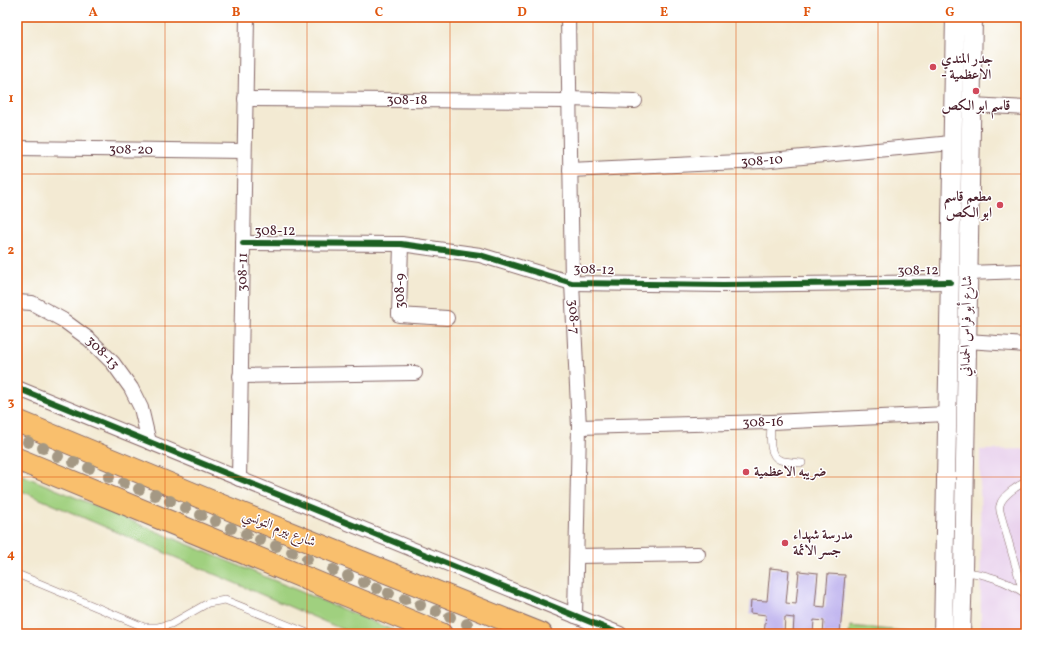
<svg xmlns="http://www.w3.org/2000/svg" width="1043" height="651" font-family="Vollkorn,Amiri,serif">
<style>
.built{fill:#e9d2ed}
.green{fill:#a0d07f;stroke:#757855}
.building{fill:#beb2ee}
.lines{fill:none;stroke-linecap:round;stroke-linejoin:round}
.service-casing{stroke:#856666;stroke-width:8}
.minor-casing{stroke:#856666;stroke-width:16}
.tertiary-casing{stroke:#856666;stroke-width:20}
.primary-casing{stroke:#856666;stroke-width:24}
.service{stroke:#fff;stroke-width:7}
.minor{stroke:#fff;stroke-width:14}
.tertiary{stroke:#fff;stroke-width:18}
.primary{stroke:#f9bf6d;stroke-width:22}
.cycleway-casing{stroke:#fff;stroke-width:8}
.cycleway{stroke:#1b5e20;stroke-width:6}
.tree{fill:#a49884}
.grid{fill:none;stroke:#e0560e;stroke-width:1;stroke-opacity:0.55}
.poi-dot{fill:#d1495b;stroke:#fff;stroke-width:1.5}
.labels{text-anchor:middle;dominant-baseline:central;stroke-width:3;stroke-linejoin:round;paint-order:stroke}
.poi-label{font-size:14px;font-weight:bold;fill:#4a1f2b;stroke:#fff;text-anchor:start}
.street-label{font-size:14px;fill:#4a1f2b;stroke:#fff}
.neatline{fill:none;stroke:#e0560e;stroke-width:1.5}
.grid-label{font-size:13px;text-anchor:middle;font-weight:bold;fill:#e0560e}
</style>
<rect width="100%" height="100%" fill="#fff"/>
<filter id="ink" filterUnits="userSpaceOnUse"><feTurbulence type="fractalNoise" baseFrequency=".025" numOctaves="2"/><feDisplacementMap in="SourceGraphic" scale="8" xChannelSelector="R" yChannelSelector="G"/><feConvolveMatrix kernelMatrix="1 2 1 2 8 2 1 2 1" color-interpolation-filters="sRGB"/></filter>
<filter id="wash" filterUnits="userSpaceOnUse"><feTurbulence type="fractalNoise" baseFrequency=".012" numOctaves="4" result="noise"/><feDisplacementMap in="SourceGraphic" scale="16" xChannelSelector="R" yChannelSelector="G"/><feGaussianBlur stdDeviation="0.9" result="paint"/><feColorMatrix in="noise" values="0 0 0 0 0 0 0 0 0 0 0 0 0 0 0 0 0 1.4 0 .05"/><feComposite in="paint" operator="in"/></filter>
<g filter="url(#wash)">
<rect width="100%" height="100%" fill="#f3ead3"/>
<path class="built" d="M1026,449V634H981L980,450Z"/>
<path class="green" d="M17,473L402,634H353L17,489Z
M850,626L925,633V634H849Z"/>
<g id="blocks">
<path class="building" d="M770,568L789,570L786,603L796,604L799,571L818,573L815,606L825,607L828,574L845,575L840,634H823L824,621L814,620L813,634H793L794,618L785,617L784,634H764L766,615L750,613L751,600L767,601Z"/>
</g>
</g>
<g filter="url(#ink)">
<use href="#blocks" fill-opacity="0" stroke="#856666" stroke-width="1"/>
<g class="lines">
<g class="service-casing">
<path id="service" d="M771,422C771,433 767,455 780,460C786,462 795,462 802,463
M963,572C984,573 1007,581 1024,593
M17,574L144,627H158L171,624L208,603L225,600L310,634
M1023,592L1001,515C1000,512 999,508 1000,505C1002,496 1018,485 1026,482"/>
</g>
<g class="minor-casing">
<g id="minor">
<path id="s1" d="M568,17L572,283L579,427L575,616"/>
<path id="s2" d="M245,99L568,101"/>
<path d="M568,99L635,101"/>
<path d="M972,105L1026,108"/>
<path id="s3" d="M17,148L244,151"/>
<path id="s4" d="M570,170L760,161L952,143"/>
<path d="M243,243L401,244L480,255L572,283L723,285L950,282"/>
<path d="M401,244L399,315L447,318"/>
<path d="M968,273L1026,271"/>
<path id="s5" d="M17,302L32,303L63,320L90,340L113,363L131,388L141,408L149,442"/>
<path d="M967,341L1026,345"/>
<path d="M240,376L415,373"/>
<path d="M17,388L620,634"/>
<path id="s6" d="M579,427L771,422L947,414"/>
<path id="s7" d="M239,479L247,17"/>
<path d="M577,556L698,554"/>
</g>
</g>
<g class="tertiary-casing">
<path id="tertiary" d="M943,634L955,17
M961,634L963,572L973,17"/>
</g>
<g class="primary-casing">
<path id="primary" d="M17,421L227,508L541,634
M17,459L441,634"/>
</g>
<use href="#service" class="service"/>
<use href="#minor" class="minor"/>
<use href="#tertiary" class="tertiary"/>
<use href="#primary" class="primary"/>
<g class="cycleway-casing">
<path id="cycleway" d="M243,243L401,244L480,255L572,283L723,285L950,282
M17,388L620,634"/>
</g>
<use href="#cycleway" class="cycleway"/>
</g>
<g class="tree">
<circle cx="28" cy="442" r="6"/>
<circle cx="43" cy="448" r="6"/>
<circle cx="58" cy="456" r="6"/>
<circle cx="74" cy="462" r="6"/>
<circle cx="89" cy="468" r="6"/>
<circle cx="109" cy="477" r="6"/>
<circle cx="124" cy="483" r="6"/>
<circle cx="139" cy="489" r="6"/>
<circle cx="155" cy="495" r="6"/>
<circle cx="170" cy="501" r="6"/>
<circle cx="185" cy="508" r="6"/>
<circle cx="201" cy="515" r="6"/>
<circle cx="215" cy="521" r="6"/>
<circle cx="231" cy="528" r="6"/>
<circle cx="246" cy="534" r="6"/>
<circle cx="260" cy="540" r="6"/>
<circle cx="276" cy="546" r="6"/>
<circle cx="292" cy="552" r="6"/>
<circle cx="307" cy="559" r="6"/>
<circle cx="333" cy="570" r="6"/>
<circle cx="348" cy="576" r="6"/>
<circle cx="364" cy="582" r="6"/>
<circle cx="377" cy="588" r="6"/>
<circle cx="389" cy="593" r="6"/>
<circle cx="405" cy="599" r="6"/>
<circle cx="420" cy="605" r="6"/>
<circle cx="436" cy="611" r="6"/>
<circle cx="450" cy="617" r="6"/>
<circle cx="467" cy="624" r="6"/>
</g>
</g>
<path class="grid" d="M165,17V634M307,17V634M450,17V634M593,17V634M736,17V634M878,17V634M17,174H1026M17,326H1026M17,477H1026"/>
<g class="poi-dot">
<circle cx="933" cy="67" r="4"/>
<circle cx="976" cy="91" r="4"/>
<circle cx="1000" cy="205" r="4"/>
<circle cx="746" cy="472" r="4"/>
<circle cx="785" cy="543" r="4"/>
</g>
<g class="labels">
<g class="poi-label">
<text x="941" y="59">جدر المندي<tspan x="941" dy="16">- الاعظمية</tspan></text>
<text x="976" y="106" text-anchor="middle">قاسم ابو الكص</text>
<text x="992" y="197" text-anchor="end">مطعم قاسم<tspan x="992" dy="16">ابو الكص</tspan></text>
<text x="754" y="472">ضريبه الاعظمية</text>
<text x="793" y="535">مدرسة شهداء<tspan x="793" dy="16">جسر الائمة</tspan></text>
</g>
<g class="street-label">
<text stroke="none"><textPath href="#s2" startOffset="162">308-18</textPath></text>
<text stroke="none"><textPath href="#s3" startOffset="114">308-20</textPath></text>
<text stroke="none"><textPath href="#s4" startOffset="192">308-10</textPath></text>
<text x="275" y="231">308-12</text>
<text transform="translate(594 270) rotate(2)">308-12</text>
<text transform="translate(918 271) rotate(-1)">308-12</text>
<text stroke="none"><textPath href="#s7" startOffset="207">308-11</textPath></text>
<text transform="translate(400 291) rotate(-90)">308-9</text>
<text stroke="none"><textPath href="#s1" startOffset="300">308-7</textPath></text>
<text transform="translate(967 326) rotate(-89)">شارع أبو فراس الحمداني</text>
<text stroke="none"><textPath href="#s5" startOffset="102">308-13</textPath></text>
<text stroke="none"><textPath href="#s6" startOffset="184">308-16</textPath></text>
<text transform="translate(279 529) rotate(22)">شارع بيرم التونسي</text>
</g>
</g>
<rect width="1043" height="651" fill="none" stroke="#fff" stroke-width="44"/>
<rect x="22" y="22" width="999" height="607" class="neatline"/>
<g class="grid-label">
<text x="93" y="16">A</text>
<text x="236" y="16">B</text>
<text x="379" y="16">C</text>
<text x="522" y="16">D</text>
<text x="664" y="16">E</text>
<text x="807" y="16">F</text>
<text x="950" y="16">G</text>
<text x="11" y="102">1</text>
<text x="11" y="254">2</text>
<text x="11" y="406">3</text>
<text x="11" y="558">4</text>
</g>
</svg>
